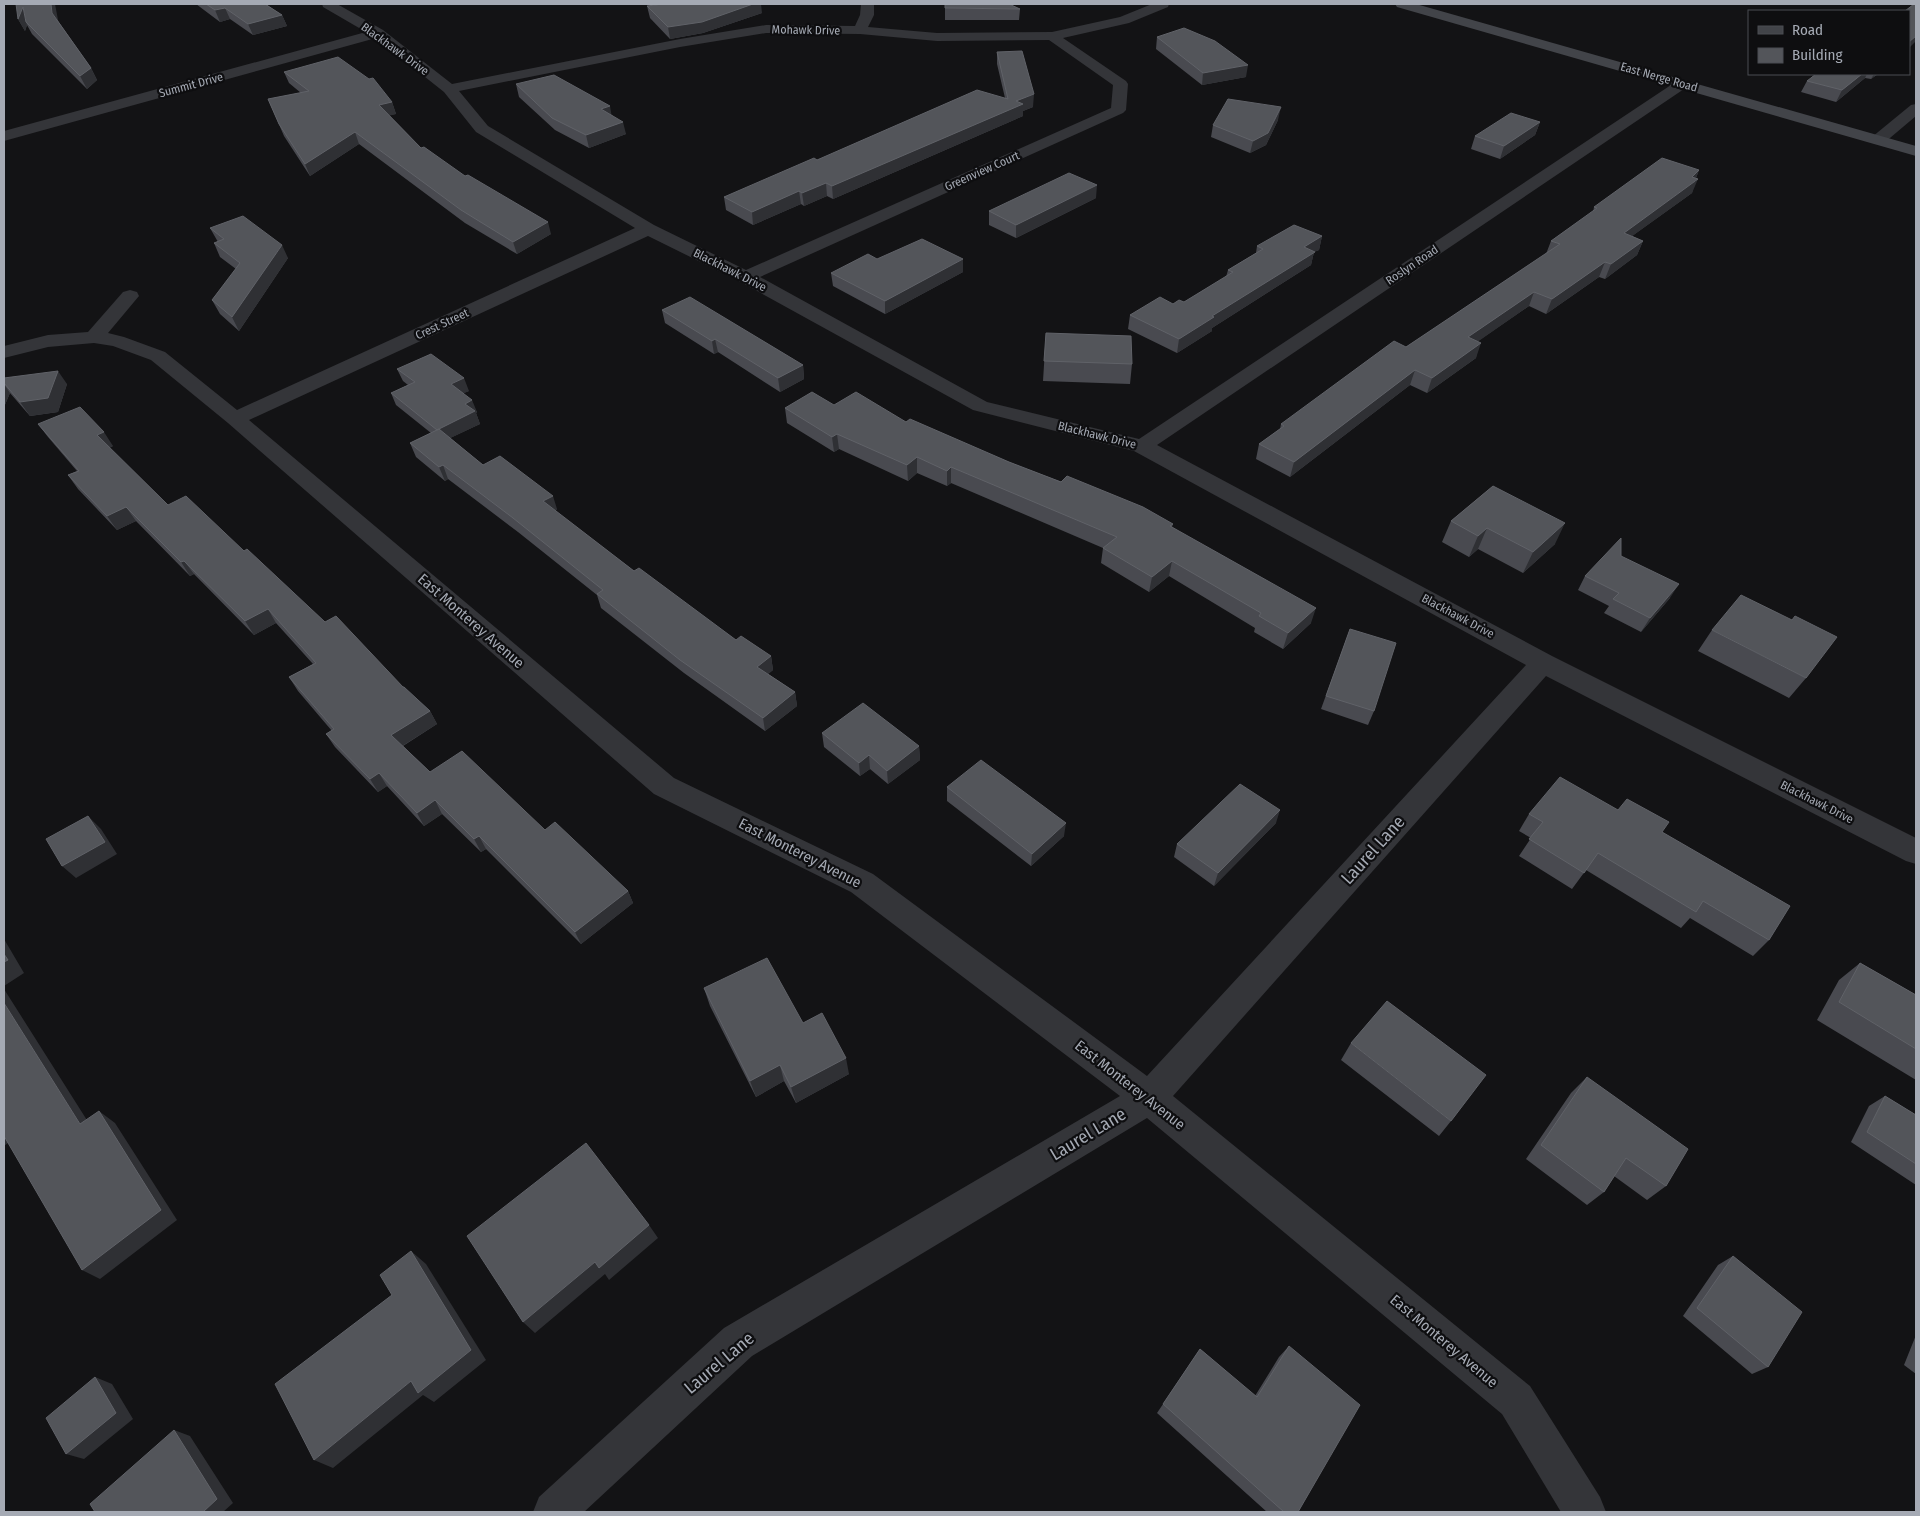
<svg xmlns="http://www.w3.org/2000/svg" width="1920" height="1516" font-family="'Fira Sans Condensed',sans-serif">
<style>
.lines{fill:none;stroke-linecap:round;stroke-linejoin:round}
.street{fill:#343539;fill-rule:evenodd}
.secondary{fill:#424449;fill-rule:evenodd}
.wall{fill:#494a50}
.shaded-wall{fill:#2f3034}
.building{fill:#53555a;stroke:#606268}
.labels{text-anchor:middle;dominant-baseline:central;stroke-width:4.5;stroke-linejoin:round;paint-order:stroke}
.far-street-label{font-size:12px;fill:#a5aab4;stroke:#0e0e10}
.street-label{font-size:15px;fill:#a5aab4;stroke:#0e0e10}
.near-street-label{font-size:18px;fill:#a5aab4;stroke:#0e0e10}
</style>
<rect width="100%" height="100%" fill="#131315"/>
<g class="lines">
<path class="street" d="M322,4H337L383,30L452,84L680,39L766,25L855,26L860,15L861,4H874V15L868,27L937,33L1052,32L1120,17L1152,4H1169L1168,7L1129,23L1063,38L1126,81L1128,84L1126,110L1123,113L760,277L987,402L1139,439L1677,81H1687L1689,84L1687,87L1157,445L1552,656L1916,838V864L1906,861L1546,676L1173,1096L1530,1386L1600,1497L1606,1512H1561L1502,1414L1147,1118L752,1356L584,1512H533L539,1497L724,1328L1120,1096L851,892L654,794L228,423L151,360L113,346L94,343L48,347L4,358V346L48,335L88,332L123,292L130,290L137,292L139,296L108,333L124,337L165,352L237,410L635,228L476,132L444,92L376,38L4,141V131L366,32L323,7ZM766,33L860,34L937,41L1049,40L1113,85L1111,108L746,270L654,225L488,126L459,91L680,47ZM648,236L739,281L973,410L1134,451L1526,665L1147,1076L873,874L674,778L249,420Z
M1916,104V116L1884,143H1872L1870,140L1872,137L1911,105Z"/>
<path class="secondary" d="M1395,4H1416L1916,146V156L1397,7Z"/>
</g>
<path class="wall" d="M196,4H265L282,15L287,26L253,35L230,19L220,22Z
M647,6L762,13L703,33L670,39L650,18Z
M945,8L1020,9L1019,20H945Z
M18,19L58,21L91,68L97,80L87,89L32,34L27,25L25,31Z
M1157,37L1246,77L1202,85L1156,49Z
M997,52L1033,107L1023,111V116L833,199L827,196L804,206L801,204L753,225L726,210L724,197L817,160L1005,98L997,64Z
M284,72L392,102L396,114L389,115L421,148L465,176L551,234L517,254L465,223L359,144L310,176L284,136L268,99L301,93L289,83Z
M1816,74H1878L1871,79L1865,78L1836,102L1801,92L1807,81Z
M516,84L612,115L626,134L589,148L555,130L519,97Z
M1278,120L1266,145L1250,153L1211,137L1213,125Z
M1540,122L1535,135L1500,159L1471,149L1475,136Z
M1699,170L1696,178L1692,193L1632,236L1643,241L1637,255L1605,279L1599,277L1546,314L1529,306L1478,341L1476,358L1427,393L1410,385L1290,477L1256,459L1259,444L1280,429L1281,424L1406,347L1546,254L1551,241L1593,212L1594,207Z
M1096,198L1016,238L989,225V211Z
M210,228L288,258L239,331L220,314L212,300L236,269L220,257L214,243L218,242Z
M1322,236L1319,250L1314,252L1311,265L1212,328V331L1177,353L1128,329L1130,315L1173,304L1184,302L1226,277L1228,270L1256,253L1257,246Z
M877,259L963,272L885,314L833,286L831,273Z
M662,310L803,365L804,379L780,392L718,352L714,354L665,323Z
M1046,333L1132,364L1130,384L1043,381Z
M397,369L469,391L463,393L477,412L476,413L480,424L450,438L483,465L557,509L555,511L634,571L736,640L771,656L773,670L768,674L795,692L797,706L765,731L684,673L601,608L597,595L518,532L448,479L445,481L416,457L410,443L431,433L396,405L391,393L408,385L403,381Z
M4,378L67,384L58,412L30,416L10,393L4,407Z
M834,405L906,422L1009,462L1173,524L1172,527L1311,623L1283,649L1254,632L1255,628L1169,576L1149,592L1101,563L1103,548L951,483L947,486L917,473L908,481L839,449L834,452L787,423L785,408Z
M38,424L113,446L109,448L168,505L244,551L325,622L430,711L437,724L403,746L430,772L545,830L628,891L633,903L581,944L486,849L481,852L442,814L424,826L387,786L378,792L335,747L326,734L332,731L298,691L289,677L313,664L276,623L254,635L194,574L190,576L136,521L117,530L78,489L68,475L77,471L48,437Z
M1493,486L1555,544L1523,573L1478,549L1469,557L1442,542L1451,521Z
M1585,576L1670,598L1641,632L1604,613L1609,606L1578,590Z
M1350,629L1374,711L1368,725L1321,709Z
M1712,630L1806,678L1789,698L1698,651Z
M822,733L919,746L920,760L888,784L870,769L860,776L824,747Z
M947,787L1064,836L1031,866L947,801Z
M1618,810L1662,832L1769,940L1753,956L1690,918L1681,928L1586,870L1572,889L1519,856L1531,838L1519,831L1529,814Z
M1276,823L1214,886L1174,857L1177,844Z
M1860,963L1916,995V1080L1817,1020L1839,980Z
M704,988L803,1023L849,1074L796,1103L784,1081L756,1097L710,1006Z
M1351,1043L1451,1121L1439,1136L1341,1060Z
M1587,1077L1666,1186L1647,1200L1614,1176L1604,1192L1587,1205L1526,1159L1571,1093Z
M1885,1096L1916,1115V1185L1851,1142L1869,1106Z
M1733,1256L1768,1367L1752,1374L1683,1316L1718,1265Z
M1916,1335V1374L1904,1365Z
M1289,1346L1298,1512H1267L1157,1413L1200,1349L1255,1396L1279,1357Z"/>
<path class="shaded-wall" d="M51,4H55L59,25L52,13Z
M753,4H761L762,13L703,33L670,39L668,27Z
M23,7L26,22L27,25L25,31L18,19Z
M225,8L230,19L220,22L215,10Z
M282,15L287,26L253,35L248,24Z
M1916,36V41L1909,48V42Z
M1248,65L1246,77L1202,85L1203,73Z
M91,68L97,80L87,89L80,76Z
M1862,74H1867L1865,78L1836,102L1842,90Z
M1874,74H1878L1871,79Z
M1034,94L1033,107L1023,111V116L833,199L832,186L1016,101Z
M392,102L396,114L384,117L379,105Z
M610,106L612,118L601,109Z
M1281,107L1278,120L1266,145L1250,153L1253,141Z
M623,122L626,134L589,148L586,135Z
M1540,122L1535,135L1500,159L1504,146Z
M355,132L359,144L310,176L305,164Z
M1699,170L1694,183L1698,179L1692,193L1617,247L1624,233Z
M826,183L827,196L804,206L802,193Z
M1097,185L1096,198L1016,238V225Z
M799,191L801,204L753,225L752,212Z
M548,222L551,234L517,254L513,242Z
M1322,236L1319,250L1314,252L1311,265L1212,328V331L1177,353L1179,339L1212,316L1304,247Z
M1643,241L1637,255L1605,279L1611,264Z
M282,245L288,258L239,331L232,317Z
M963,259V272L885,314V301Z
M1605,262L1599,277L1546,314L1552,299Z
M1534,292L1529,306L1463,352L1468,337Z
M715,339L718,352L714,354L712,341Z
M1481,343L1476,358L1427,393L1432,378Z
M803,365L804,379L780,392L778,378Z
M1415,370L1410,385L1290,477L1294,462Z
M58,371L67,384L58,412L30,416L20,402Z
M464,378L469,391L456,397L451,384Z
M4,384L10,393L4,407Z
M472,400L477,412L476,413L480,424L442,442L437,430L465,404Z
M104,432L113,446L106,449L97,435Z
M837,434L839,449L834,452L832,437Z
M917,457V473L908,481L907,465Z
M443,465L448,479L445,481L439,467Z
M951,467V483L947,486V471Z
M553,496L557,509L548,515L543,501Z
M126,507L136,521L117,530L107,516Z
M1565,523L1555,544L1523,573L1533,552Z
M1487,528L1478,549L1469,557L1478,536Z
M184,561L194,574L190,576L181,562Z
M1172,561L1169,576L1149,592L1152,577Z
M1679,584L1670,598L1641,632L1650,618Z
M1316,608L1311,623L1283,649L1288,633Z
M268,609L276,623L254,635L245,621Z
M771,656L773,670L760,681L757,667Z
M795,692L797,706L765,731L763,718Z
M430,711L437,724L399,748L391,735Z
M919,746L920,760L888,784L887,771Z
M869,755L870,769L860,776L859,763Z
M379,773L387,786L378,792L370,779Z
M435,800L442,814L424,826L417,813Z
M1280,810L1276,823L1214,886L1218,873Z
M88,816L101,829L117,854L76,878L62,866Z
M1066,823L1064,836L1031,866L1032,854Z
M479,836L486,849L481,852L474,839Z
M628,891L633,903L581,944L575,932Z
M4,939L24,973L4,986Z
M4,989L97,1136L80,1124L4,1003Z
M846,1058L849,1074L796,1103L791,1087Z
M780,1065L784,1081L756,1097L750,1081Z
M99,1111L115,1123L177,1220L100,1279L82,1270Z
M4,1129L16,1137L4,1146Z
M649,1225L658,1238L609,1280L605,1274L535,1333L523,1322L595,1262Z
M411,1251L426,1264L486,1360L434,1402L423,1395L333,1468L314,1460L411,1381Z
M95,1377L112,1384L133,1419L84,1459L66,1454Z
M174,1430L190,1436L233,1503L223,1512H203Z"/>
<path class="building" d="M16,4H51L52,13L91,68L80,76L26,22L23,7L18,19Z
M206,4H265L282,15L248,24L225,8L215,10Z
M663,4H753L702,22L668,27L647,6Z
M945,4H1009L1020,9L945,8Z
M1914,4H1916V36L1909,42V11H1905Z
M1184,28L1215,41L1248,65L1203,73L1157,37Z
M1022,51L1034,94L1016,101L1023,104L832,186L826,183L802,193L799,191L752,212L724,197L814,158L817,160L977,90L1008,99L997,52Z
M338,57L369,79L373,78L392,102L379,105L421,148L424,147L465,176L468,175L548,222L513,242L461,210L355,132L305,164L279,124L268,99L309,91L284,72Z
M1816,74H1862L1842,90L1807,81Z
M554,75L610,106L601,109L623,122L586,135L552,118L516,84Z
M1228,99L1281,107L1268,133L1253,141L1213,125Z
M1511,113L1540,122L1504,146L1475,136Z
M1662,158L1699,170L1692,177L1698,179L1624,233L1643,241L1611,264L1605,262L1552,299L1534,292L1468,337L1481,343L1432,378L1415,370L1294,462L1259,444L1284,426L1281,424L1394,341L1406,347L1560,244L1551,241L1597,208L1594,207Z
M1069,173L1097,185L1016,225L989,211Z
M243,216L282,245L232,317L212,300L240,263L214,243L224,239L210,228Z
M1294,225L1322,236L1304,247L1315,252L1212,316L1214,317L1179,339L1130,315L1160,297L1173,304L1179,300L1184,302L1233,272L1228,270L1263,249L1257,246Z
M922,239L963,259L885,301L831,273L868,254L877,259Z
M690,297L803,365L778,378L715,339L712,341L662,310Z
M1046,333L1131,336L1132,364L1044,361Z
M431,354L464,378L451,384L472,400L465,404L475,411L437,430L391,393L415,382L397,369Z
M58,371L48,398L20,402L4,383V378Z
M812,392L834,405L856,392L906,422L910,419L1009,462L1061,482L1067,476L1143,507L1173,524L1170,526L1316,608L1288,633L1259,616L1261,613L1172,561L1152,577L1103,548L1117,537L951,467L947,471L917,457L907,465L837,434L832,437L785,408Z
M80,407L104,432L97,435L168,505L186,496L244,551L247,549L325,622L336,616L403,687H404L430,711L391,735L430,772L462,751L545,830L555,822L628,891L575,932L479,836L474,839L435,800L417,813L379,773L370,779L326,734L334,729L289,677L316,663L268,609L245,621L184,561L181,562L126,507L107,516L68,475L79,471L38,424Z
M439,429L483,465L500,456L553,496L543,501L634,571L639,568L736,640L741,636L771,656L757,667L795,692L763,718L680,660L597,594L603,590L513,518L443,465L439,467L410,443Z
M1493,486L1565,523L1533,552L1487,528L1478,536L1451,521Z
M1621,538V556L1679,584L1650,618L1613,599L1619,593L1585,576Z
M1741,595L1792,620L1795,616L1837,637L1806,678L1712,630Z
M1350,629L1396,643L1374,711L1326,696Z
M863,703L919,746L887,771L869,755L859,763L822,733Z
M981,760L1066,823L1032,854L947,787Z
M1560,777L1618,810L1627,799L1669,822L1662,832L1790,906L1769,940L1703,901L1696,912L1598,853L1584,873L1529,839L1543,822L1529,814Z
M1240,784L1280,810L1218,873L1177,844Z
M88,816L105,842L62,866L46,839Z
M4,954L8,960L4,962Z
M767,958L803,1023L822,1013L846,1058L791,1087L780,1065L750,1081L704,988Z
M1860,963L1916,995V1049L1839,1002Z
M1387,1001L1486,1075L1451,1121L1351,1043Z
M4,1003L80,1124L99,1111L161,1210L82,1270L4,1136Z
M1587,1077L1688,1149L1666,1186L1626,1158L1604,1192L1541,1145Z
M1885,1096L1916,1115V1164L1867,1132Z
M586,1143L649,1225L599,1268L595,1262L523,1322L467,1236Z
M411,1251L471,1350L418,1393L411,1381L314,1460L275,1384L392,1295L380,1275Z
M1733,1256L1802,1312L1768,1367L1697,1308Z
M1289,1346L1360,1405L1298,1512H1284L1163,1404L1200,1349L1257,1397Z
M95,1377L116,1413L66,1454L46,1418Z
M174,1430L217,1499L203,1512H95L90,1504Z"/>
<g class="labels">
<g class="far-street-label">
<text transform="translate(806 30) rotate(1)">Mohawk Drive</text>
<text transform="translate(395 49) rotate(36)">Blackhawk Drive</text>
<text transform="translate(1659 77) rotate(16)">East Nerge Road</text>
<text transform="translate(191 85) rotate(-15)">Summit Drive</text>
<text transform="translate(982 171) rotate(-24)">Greenview Court</text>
<text transform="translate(1412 265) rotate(-34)">Roslyn Road</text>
<text transform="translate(730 270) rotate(27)">Blackhawk Drive</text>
<text transform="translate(442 324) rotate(-25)">Crest Street</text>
<text transform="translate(1097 435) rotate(14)">Blackhawk Drive</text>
<text transform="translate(1458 616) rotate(28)">Blackhawk Drive</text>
<text transform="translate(1817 802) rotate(27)">Blackhawk Drive</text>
</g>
<g class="street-label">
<text transform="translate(471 621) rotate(41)">East Monterey Avenue</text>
<text transform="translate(800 853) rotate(27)">East Monterey Avenue</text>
<text transform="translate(1130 1085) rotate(38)">East Monterey Avenue</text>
<text transform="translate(1444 1341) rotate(40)">East Monterey Avenue</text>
</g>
<g class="near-street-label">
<text transform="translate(1373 850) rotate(-48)">Laurel Lane</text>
<text transform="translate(1088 1134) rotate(-31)">Laurel Lane</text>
<text transform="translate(719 1363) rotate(-40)">Laurel Lane</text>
</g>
</g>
<rect width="1920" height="1516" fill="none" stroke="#a5aab4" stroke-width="10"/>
<rect x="1748" y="10" width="162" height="65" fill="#0e0e10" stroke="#4a4c52"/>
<rect x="1758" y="26" width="25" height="8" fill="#424449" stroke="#4a4c52"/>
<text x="1792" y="35" font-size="15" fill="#a5aab4">Road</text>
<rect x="1758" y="48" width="25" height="15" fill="#53555a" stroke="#4a4c52"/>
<text x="1792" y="60" font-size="15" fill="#a5aab4">Building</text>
</svg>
